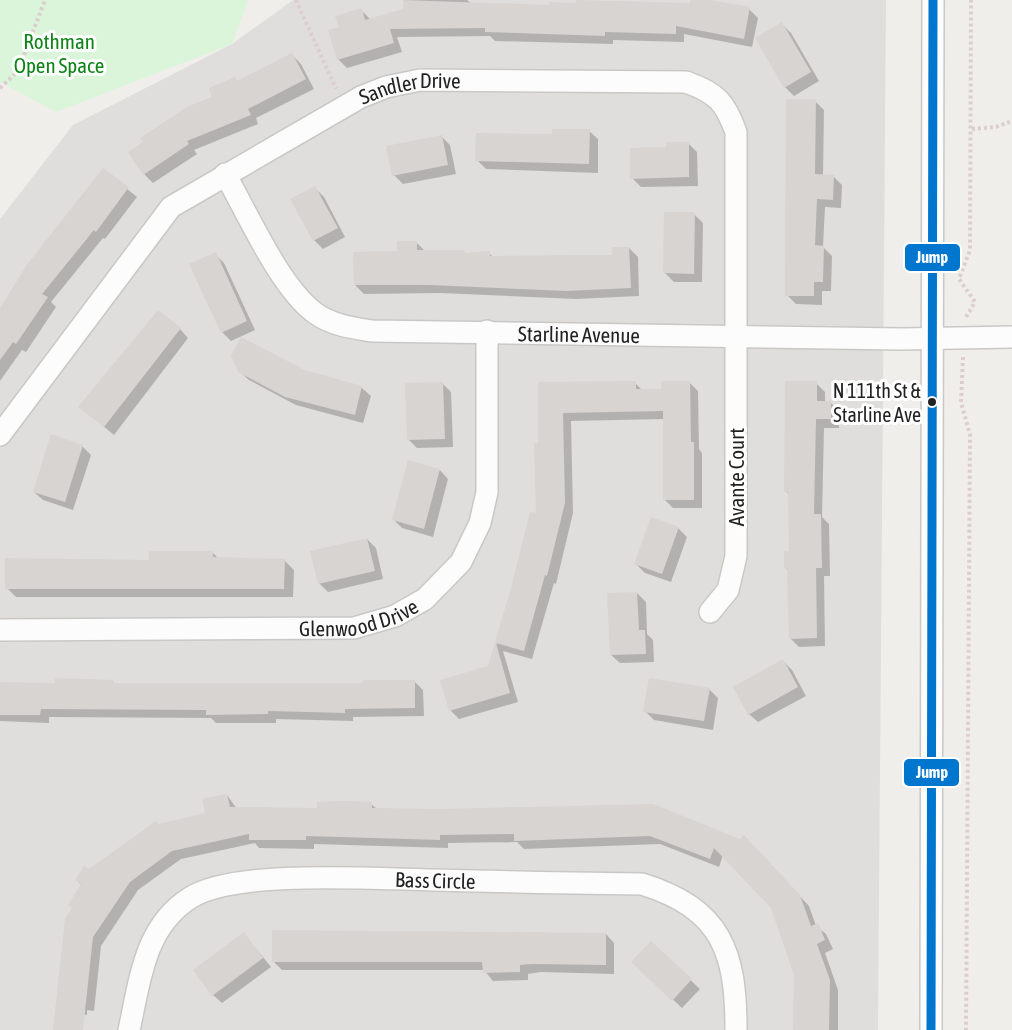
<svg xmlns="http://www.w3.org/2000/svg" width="1012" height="1030" font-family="'Asap Condensed',sans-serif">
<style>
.residential{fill:#dfdedc}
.park{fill:#daf5da}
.shadow{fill:#0003}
.building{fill:#d7d4d2}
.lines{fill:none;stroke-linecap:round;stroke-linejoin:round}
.minor-casing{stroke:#c9c8c7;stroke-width:24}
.path{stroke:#dccecd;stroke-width:4;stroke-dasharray:3 3;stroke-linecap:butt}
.minor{stroke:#fdfcfc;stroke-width:21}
.bus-1-casing{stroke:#fff;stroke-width:14}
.bus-1{stroke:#0076ce;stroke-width:9}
.bus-dot{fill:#222;stroke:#fff;stroke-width:2}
.labels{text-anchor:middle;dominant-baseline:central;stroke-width:6;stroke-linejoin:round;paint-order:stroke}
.bus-label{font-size:20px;fill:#222;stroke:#fff;text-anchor:end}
.park-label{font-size:21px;fill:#0c8416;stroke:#fff}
.street-label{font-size:21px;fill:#222;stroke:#fff}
.line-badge{stroke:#fff;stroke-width:2}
.badge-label{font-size:16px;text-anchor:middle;font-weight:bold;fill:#fff}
</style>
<rect width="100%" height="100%" fill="#f0eeeb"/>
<path class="residential" d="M293,0H886L878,1030H0V219L73,125L232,44Z"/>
<path class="park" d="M0,0H248L232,44L56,112L0,82Z"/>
<path class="shadow" d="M404,0H467L473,5L550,6L691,4L692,0H702L749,9L758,18L752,47L684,34V42L613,40V44L495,41L490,36L397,37L402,52L347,68L338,59L340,28L361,10L371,20L404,10Z
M782,24L791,33L819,81L794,96L785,87Z
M292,55L301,64L314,89L256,118L258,124L194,150L197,154L153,183L144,174L130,153L214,98L235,79L238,82Z
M815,101L824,110L823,176H833L842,185L841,208L825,207L823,247L832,256L831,291H822V305L796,304L787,295Z
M589,131L598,139V173L486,169L477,160L554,136Z
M441,136L450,145L456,174L403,184L394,175Z
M688,143L697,152L698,186L641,187L632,178L667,149Z
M104,170L137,197L105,239L103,238L51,302L56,307L26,352L22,350L0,381V310Z
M315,188L324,197L345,237L323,249L314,240Z
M694,214L703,223L702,282H674L665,273Z
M416,242L425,251L466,255L489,253L494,258L614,257L629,248L638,257L639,296L576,299L440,293L364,294L355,285Z
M215,254L224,263L255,330L231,341L222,332Z
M180,329L188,338L114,435L80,407Z
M239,371L304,372L362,388L371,396L363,423L296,405L249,380Z
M689,382L698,391L699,449L702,453V508H673L664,499L665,419L571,421L573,513L556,584L554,583L532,659L503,651L518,702L459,719L450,710L489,667L538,515L539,383H635L643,391L663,390Z
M442,383L451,392L453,447L417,448L408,439Z
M816,383L825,392V402H830L839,411V428H824L822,517L829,524L830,576H824L825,646L799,647L790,638L788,570L786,568L791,552L790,496L786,491Z
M82,446L91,455L73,510L43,500L34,492Z
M440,470L448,479L433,537L402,528L394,520Z
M678,528L687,537L671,582L645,573L636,564Z
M367,539L376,548L383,579L328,592L319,583Z
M213,553L219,559L285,561L294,570L293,597H16L7,588L151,561Z
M637,593L646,602L647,634L653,640L654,662L620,663L611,655Z
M783,661L792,670L806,696L758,722L749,714Z
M112,681L115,684H365L414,681L423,690L424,716L353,717V721L276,719V723H216L211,718L49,717V723L0,721V683L57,685Z
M709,689L718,698L713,730L654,720L645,711Z
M227,795L237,809L319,810L371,804L377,809L440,811L753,846L809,906L816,926L826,934L833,949L825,953L838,990V1030H795V975L772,908L723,855L719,867L660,844L524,849L517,842L448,843V848L314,844V849L259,848L255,843L181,859L138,890L101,946L94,1011L87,1010V1015L66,1011L74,909L82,886L77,880L158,826L207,814Z
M244,934L271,967L222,1003L213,995Z
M606,934L614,943V974L541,972L528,974V980L493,981L484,970H282L273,961Z
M651,943L700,989L682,1008L633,962Z"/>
<path class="building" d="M403,0L549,5V2L576,3V0L690,3V0H710L750,7L744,39L676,26V34L605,32V36L485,32V28L390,29L394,43L337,60L328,30L339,27L335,16L362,8L365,20L403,9Z
M782,22L811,72L784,88L755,38Z
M292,53L306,79L248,109L251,115L187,141L189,144L143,175L128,152L143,142L140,138L187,107L212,97L209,88L235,77L237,81Z
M786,99H816L815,174L834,175L833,200L817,199L815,245L824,246L823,282H814V296H785Z
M552,129H590L589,164L475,161L476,133L552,134Z
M442,135L448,165L392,176L386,146Z
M666,142H689V177L630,179V148L666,147Z
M103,168L129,187L96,232L94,230L42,294L48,297L16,344L13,342L0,360V308L26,266Z
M315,186L338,228L313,241L290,199Z
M664,212H695L694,274L663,273Z
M397,241H417V250H464L465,253L490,251V256L612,255V247H629L631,288L566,291L430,285H354L353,252L397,251Z
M216,252L247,321L221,333L189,264Z
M158,310L181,328L104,427L78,407Z
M241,337L305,370L362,386L355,415L285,397L238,372L231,356Z
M636,381V389H661V381H690L691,442H694V500H663V411L563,413L565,503L547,576L545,575L524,651L496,643L510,693L449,711L440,680L488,666L511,588L530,512L536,513L534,443H538V382Z
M785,381H817V401H831V419H816L814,514H821L822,568H816L817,638L789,639L787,568H784V551H789L788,492H784Z
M443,382L445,439L407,440L405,383Z
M51,434L83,445L65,502L33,492Z
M408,460L440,469L424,529L392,520Z
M651,517L679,527L662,574L634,564Z
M367,538L375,571L318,584L310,551Z
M149,551H213V557L285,559L284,589H5V558L149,560Z
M637,592L639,630H645L646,654L610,655L607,593Z
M783,659L798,687L748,715L733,687Z
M55,678L113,680V683H363V680H415V708L345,709V713L268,711V714L206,715V710L41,709L40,715H0V682L55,683Z
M649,678L710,688L704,721L643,712Z
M227,794L230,807L317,808V802L344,801L372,802V808L440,809L653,804L740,839L744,835L800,895L811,926L818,923L825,940L817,944L830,980L829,1030H793L794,975L771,908L714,848L710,859L650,836L514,841V834L440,835V840L306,836V840H249V834L172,851L130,882L93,937L83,1030H53L65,919L72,908L68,905L81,884L75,880L84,866L89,869L156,821L158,824L205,813L202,799Z
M272,930L606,933V965L532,964L520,965V972L483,973L482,962H272Z
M244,932L263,958L212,996L193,970Z
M651,941L692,979L672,1001L631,962Z"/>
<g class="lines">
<g class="minor-casing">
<g id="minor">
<path id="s1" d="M225,174C248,214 279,286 315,313C331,325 353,328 372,331L902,339L1012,337"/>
<path id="s2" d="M0,435L171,207L361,97L386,87L420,80L686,82C717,93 725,102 736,132V556L728,590L710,612"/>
<path id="s3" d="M0,630L354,628L395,616L425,599L461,562L480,523L487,492V331"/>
<path id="s4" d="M129,1030C140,981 144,927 190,898C234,869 376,879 433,880C503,882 572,883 642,884C722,909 736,952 736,1030"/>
<path d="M931,1030L933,0"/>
</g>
</g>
<path class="path" d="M296,0L336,89
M0,88L18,71L45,0
M972,129L996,127L1012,121
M966,317L975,302L959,279L970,250L971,0
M963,357L961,402L970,435L966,1030"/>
<use href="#minor" class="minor"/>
<g class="bus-1-casing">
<path id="bus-1" d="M931,1030L933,0"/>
</g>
<use href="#bus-1" class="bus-1"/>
</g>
<circle class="bus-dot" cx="932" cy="402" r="5"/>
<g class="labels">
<g class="bus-label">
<text x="921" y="390">N 111th St &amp;<tspan x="921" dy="24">Starline Ave</tspan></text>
</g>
<g class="park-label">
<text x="59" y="41">Rothman<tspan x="59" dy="24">Open Space</tspan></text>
</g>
<g class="street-label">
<text stroke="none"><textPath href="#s2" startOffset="555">Sandler Drive</textPath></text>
<text stroke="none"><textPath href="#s1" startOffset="434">Starline Avenue</textPath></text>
<text transform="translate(736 477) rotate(-90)">Avante Court</text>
<text stroke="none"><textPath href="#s3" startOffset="360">Glenwood Drive</textPath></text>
<text stroke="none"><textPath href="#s4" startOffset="398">Bass Circle</textPath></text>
</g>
</g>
<g class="line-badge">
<rect x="904" y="243" width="57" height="29" rx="6" fill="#0076ce"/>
<rect x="903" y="758" width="57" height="29" rx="6" fill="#0076ce"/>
</g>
<g class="badge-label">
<text x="932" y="263">Jump</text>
<text x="932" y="778">Jump</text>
</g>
</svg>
